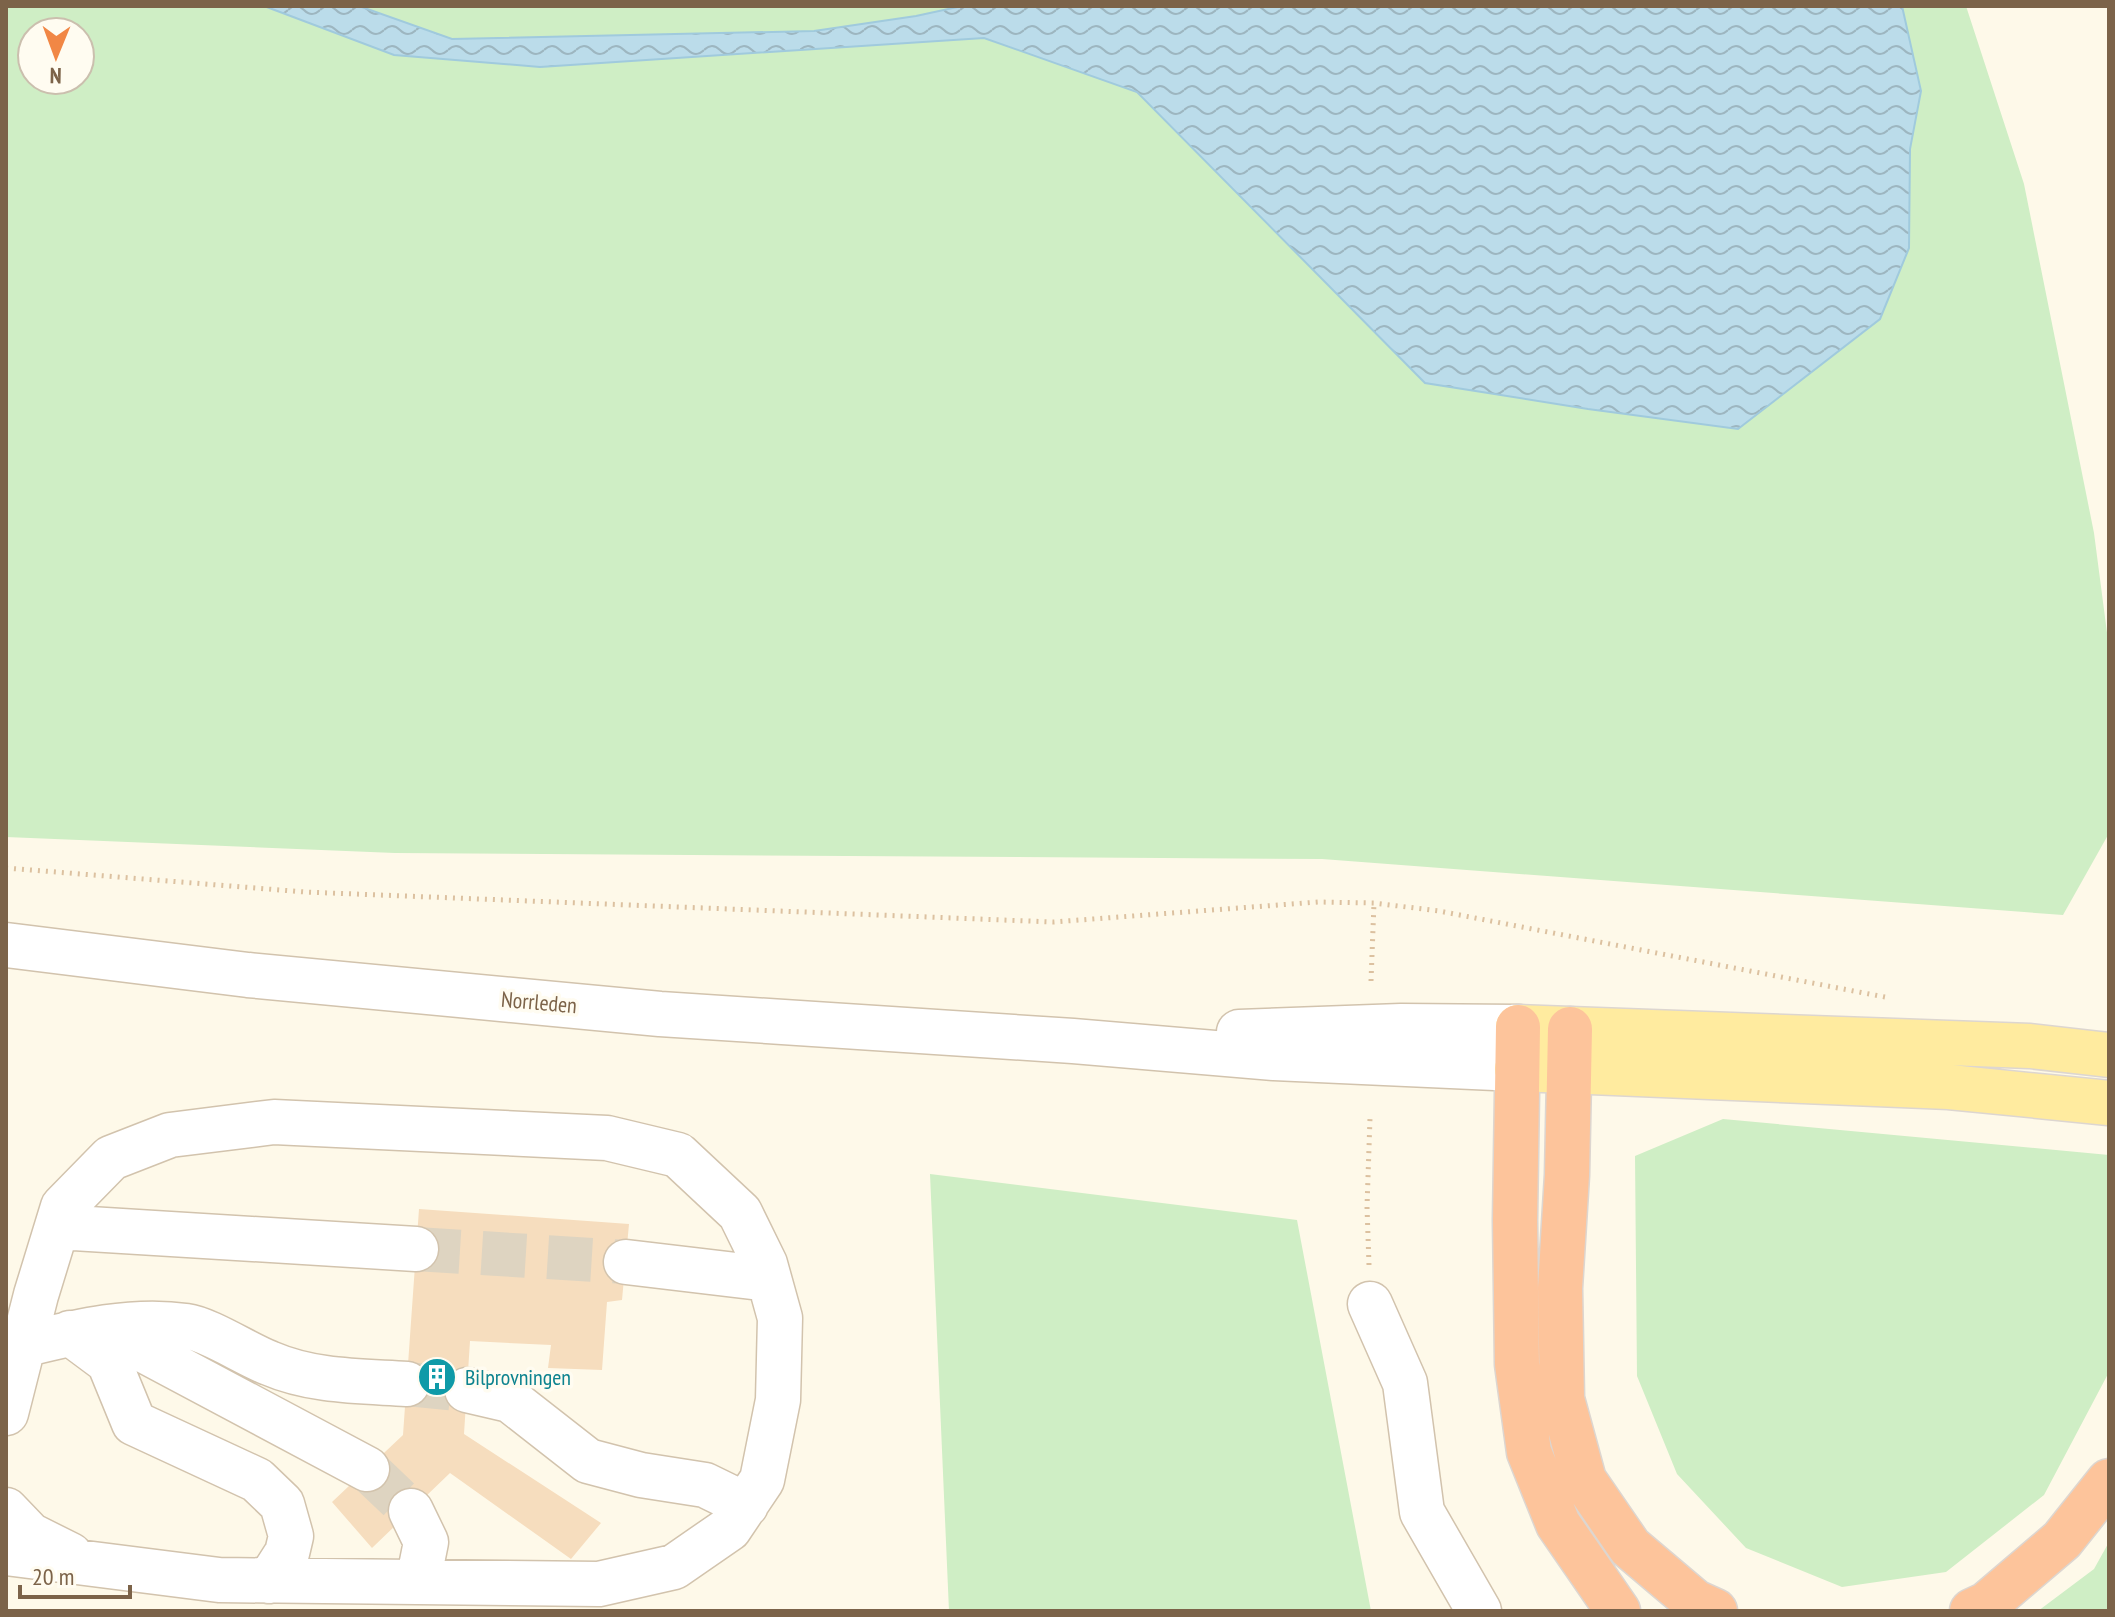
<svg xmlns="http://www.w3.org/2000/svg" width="2115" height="1617" font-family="'PT Sans Narrow',sans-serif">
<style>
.grass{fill:#cfeec5;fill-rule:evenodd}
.water{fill:url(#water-waves);stroke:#a0cadd;stroke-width:2}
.building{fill:#f6ddbe}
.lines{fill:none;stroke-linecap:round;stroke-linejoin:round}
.minor-tunnel{stroke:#ded4c1;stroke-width:44;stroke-dasharray:44 22;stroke-linecap:butt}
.minor-casing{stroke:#d2c3ad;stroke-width:47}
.major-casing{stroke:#ddd6d0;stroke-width:47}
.highway-casing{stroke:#ddd6d0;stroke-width:47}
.path{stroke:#dcc1a0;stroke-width:5;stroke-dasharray:2 6;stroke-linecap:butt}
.minor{stroke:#fff;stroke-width:44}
.major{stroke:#ffeb9f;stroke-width:44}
.highway{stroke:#fdc49b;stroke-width:44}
.labels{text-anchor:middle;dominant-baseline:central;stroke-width:7;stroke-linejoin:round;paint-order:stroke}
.street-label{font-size:22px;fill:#7c6349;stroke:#fffcf1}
.culture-label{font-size:22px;fill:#0d838f;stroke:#fffcf1;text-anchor:start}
</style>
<defs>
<pattern id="water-waves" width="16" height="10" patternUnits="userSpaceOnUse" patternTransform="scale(2)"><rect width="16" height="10" fill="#bbdcea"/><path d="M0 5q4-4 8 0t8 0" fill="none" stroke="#9db6c0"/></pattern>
</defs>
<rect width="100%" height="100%" fill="#fef9e9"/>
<path class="grass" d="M6,6H1966L2024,184L2094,533L2109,648L2108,835L2063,915L1322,859L395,853L6,837ZM32,32H80V80H32Z
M1723,1119L2109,1155V1372L2044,1495L1946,1572L1842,1587L1746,1548L1677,1474L1637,1376L1635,1156Z
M930,1174L1297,1220L1371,1611H949Z
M2109,1542V1611H2038L2094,1569Z"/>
<path class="water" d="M264,6H359L452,39L814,31L916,16L962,6H1902L1921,91L1910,149L1909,248L1880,319L1738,429L1588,409L1425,383L1137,92L984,38L540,67L394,55Z"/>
<path class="building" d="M419,1209L629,1224L622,1300L607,1302L602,1370L548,1368L551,1345L470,1341L464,1434L601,1523L571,1559L450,1473L372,1548L332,1502L403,1435Z"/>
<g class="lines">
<path class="minor-tunnel" d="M416,1249L626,1262
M407,1384L467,1390
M367,1469L411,1511"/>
<g class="minor-casing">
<path id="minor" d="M6,945L248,975L660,1014L1073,1041L1274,1058L1517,1069
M1239,1032L1401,1026L1518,1027
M57,1227L416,1249
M626,1262L769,1279
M1370,1304L1405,1383L1422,1512L1479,1611
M70,1333L109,1362L134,1423L257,1480L282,1504L291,1536L287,1553L269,1581
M97,1336L123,1339L367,1469
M23,1345C76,1332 131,1318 186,1326C208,1329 246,1354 269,1363C313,1382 360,1381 407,1384
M467,1390L510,1400L588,1461L641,1475L705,1485L746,1505
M6,1413L36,1295L63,1207L111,1158L170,1135L274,1122L607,1138L678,1155L740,1213L765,1264L780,1318L778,1400L762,1480L729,1529L674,1567L599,1584L219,1580L6,1553
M6,1510L30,1535L70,1555
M411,1511L426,1542L418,1582"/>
</g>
<g class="major-casing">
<path id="major" d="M1518,1027L2030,1046L2109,1055
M1517,1069L1949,1087L2109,1103"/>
</g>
<g class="highway-casing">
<path id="highway" d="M1518,1027L1515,1220L1517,1364L1529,1452L1558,1524L1618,1611
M1570,1029L1567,1175L1560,1288L1562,1399L1584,1480L1630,1547L1695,1602L1715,1611
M1972,1611L1987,1604L2062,1540L2109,1481"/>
</g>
<path class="path" d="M6,868L305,892L1053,922L1318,902L1374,903L1439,911L1890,998
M1371,981L1374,903
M1369,1265L1367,1207L1370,1118"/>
<use href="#minor" class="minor"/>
<use href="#major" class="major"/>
<use href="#highway" class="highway"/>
</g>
<defs>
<g id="building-disc" transform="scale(2)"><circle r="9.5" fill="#0f9aa8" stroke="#fffcf1"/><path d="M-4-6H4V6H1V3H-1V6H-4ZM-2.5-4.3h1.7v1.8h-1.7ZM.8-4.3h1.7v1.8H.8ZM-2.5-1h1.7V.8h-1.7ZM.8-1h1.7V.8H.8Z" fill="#fff"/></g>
</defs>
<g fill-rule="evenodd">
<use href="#building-disc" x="437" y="1377"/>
</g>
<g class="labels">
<g class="street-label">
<text transform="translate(539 1002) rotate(5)">Norrleden</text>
</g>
<g class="culture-label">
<text x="465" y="1377">Bilprovningen</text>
</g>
</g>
<rect width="2115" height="1617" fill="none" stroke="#7c6349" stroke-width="16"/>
<g transform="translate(56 56) rotate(181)"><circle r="38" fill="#fffcf1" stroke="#cbbfae" stroke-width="2"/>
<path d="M0-6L14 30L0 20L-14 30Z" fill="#f18745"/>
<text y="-12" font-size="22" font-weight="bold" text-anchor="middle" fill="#7c6349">N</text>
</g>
<path d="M20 1585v12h110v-12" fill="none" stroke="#7c6349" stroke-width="4"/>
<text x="32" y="1585" font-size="24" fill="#7c6349" stroke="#fffcf1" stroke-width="6" paint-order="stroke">20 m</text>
</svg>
